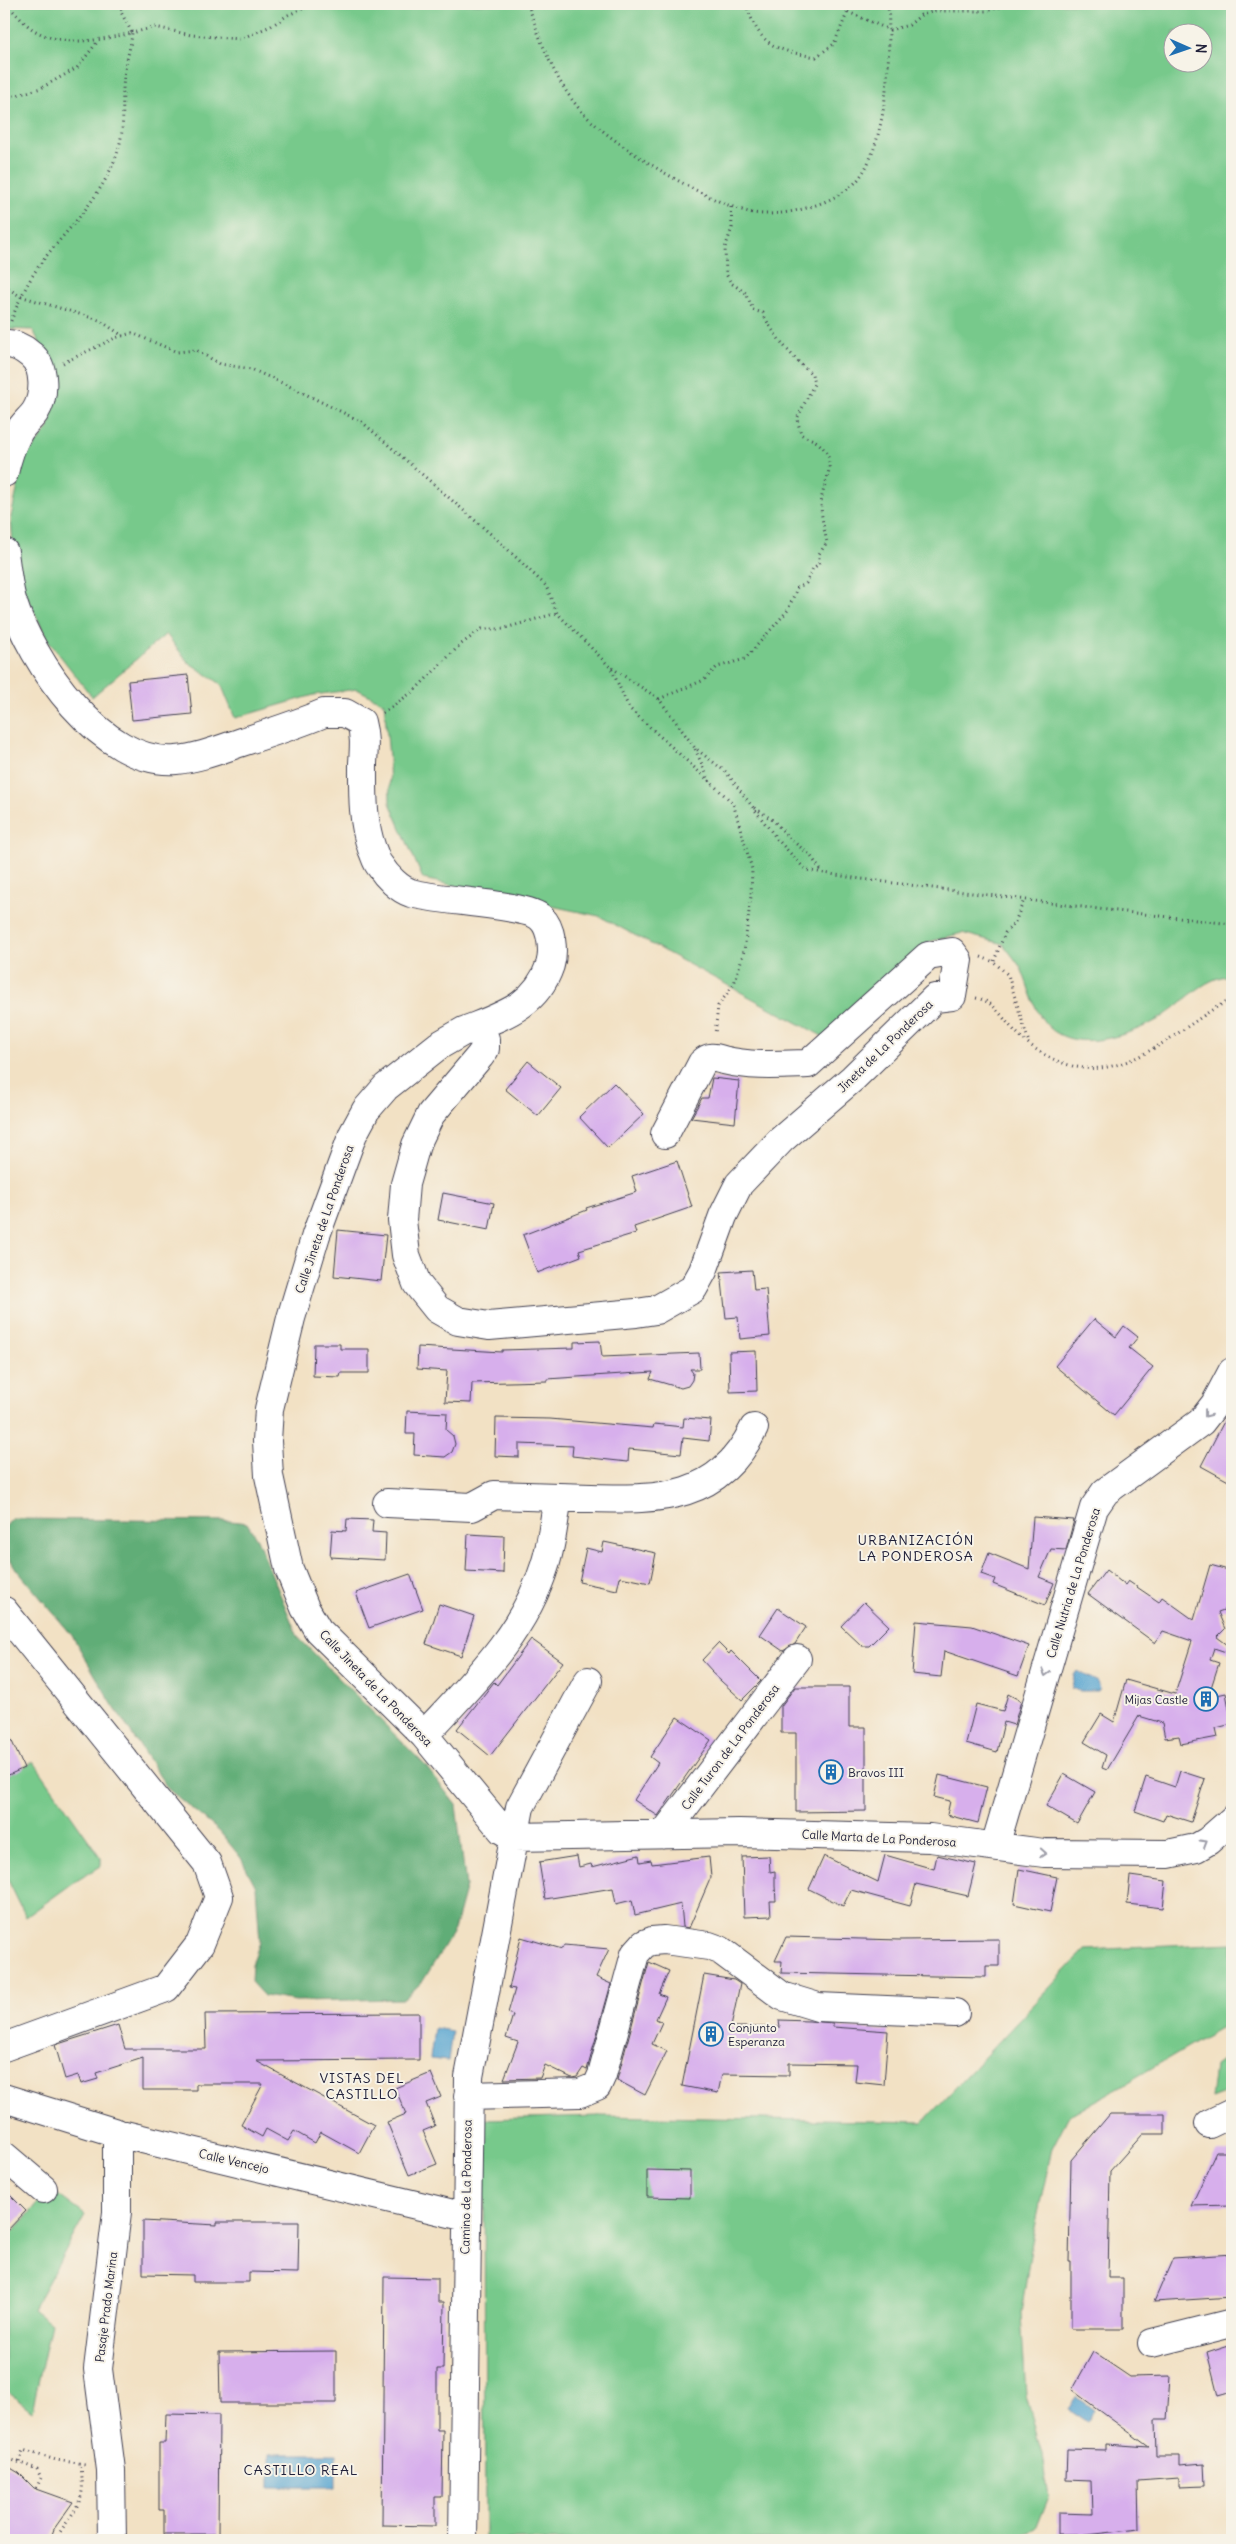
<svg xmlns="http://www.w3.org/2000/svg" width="1236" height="2544" font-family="Delius,sans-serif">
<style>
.green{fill:#77c98b;stroke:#4c7663;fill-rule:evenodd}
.forest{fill:#61ad77;stroke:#426859}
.water{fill:#57a4d0;stroke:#3c6386}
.building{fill:#d7afec}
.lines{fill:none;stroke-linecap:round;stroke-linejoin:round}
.minor-casing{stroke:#413f50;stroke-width:30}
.path{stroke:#413f50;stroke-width:3;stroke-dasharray:1 4;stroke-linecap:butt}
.minor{stroke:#fff;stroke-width:28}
.oneway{stroke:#9c9ca7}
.labels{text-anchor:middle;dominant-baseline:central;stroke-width:4;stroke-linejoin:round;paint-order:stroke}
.street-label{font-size:12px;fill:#22223b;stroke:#f7f3e8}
.poi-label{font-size:12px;fill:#22223b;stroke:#f7f3e8;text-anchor:start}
.neighbourhood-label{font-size:14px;letter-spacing:1px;fill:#22223b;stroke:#f7f3e8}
</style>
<rect width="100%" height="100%" fill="#f7f3e8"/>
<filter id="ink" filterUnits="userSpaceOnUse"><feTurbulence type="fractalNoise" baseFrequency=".02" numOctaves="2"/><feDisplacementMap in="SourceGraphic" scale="10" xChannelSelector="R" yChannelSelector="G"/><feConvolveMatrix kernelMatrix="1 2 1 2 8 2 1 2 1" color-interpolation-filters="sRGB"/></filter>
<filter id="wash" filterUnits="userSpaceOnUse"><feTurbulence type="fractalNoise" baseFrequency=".0096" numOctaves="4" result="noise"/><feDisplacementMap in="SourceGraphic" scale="20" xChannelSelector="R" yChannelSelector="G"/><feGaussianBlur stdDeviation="1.12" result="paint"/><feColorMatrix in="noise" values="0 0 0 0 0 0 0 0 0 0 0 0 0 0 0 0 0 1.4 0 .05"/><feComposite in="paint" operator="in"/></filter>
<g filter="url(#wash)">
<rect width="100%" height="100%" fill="#f2e1c4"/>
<path class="green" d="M4,4H1232V975C1201,978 1184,1004 1159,1019C1128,1036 1073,1055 1046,1024C1033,1009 1029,986 1021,968C1016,960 1009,952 1003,944L962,933L928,942L824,1037L599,916L423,879L390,803L389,757L384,703L357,689L314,695L235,718L221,684L188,662L166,634L92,697L48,640L15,572L11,517L24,459L49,428L58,380L33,330L4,329ZM1174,32H1204V62H1174Z
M34,1762L101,1858V1866L73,1883L26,1917L4,1872V1777Z
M1232,1943V2021L1068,2117L1052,2148L1032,2242L1021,2313L1026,2396L1042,2454L1048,2499L1036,2529L1019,2536V2540H485L484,2119L600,2116L923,2122L1085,1950Z
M1232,2054V2091L1211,2099L1215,2066Z
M50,2189L85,2215L33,2309L51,2323L32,2411L4,2389V2243Z"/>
<path class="forest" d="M12,1519L231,1521L247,1523L257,1539L298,1637L424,1764L456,1805L466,1886L454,1930L423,1981L404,1999L296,2001L264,1996L251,1982L252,1964L260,1942L256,1887L241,1858L220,1832L168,1789L112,1704L71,1634L16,1569L4,1549V1528Z"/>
<path class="water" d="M1077,1671L1098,1682L1100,1688L1098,1691H1079L1072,1688L1074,1675Z
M434,2028L452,2031L448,2061L430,2059Z
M1076,2398L1094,2411L1087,2422L1068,2409Z
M270,2454H336V2487H270Z"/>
<g id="blocks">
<path class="building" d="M188,675L192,714L132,720L128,681Z
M528,1061L561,1088L538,1116L505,1089Z
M712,1078L739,1081L735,1123L691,1118L702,1098H708Z
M614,1083L644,1114L608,1148L579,1117Z
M677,1161L692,1207L634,1227L636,1233L579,1250L581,1256L537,1273L523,1235L587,1210L586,1208L637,1192L632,1176Z
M443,1193L494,1203L489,1230L438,1220Z
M338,1230L386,1235L381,1281L334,1276Z
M752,1270L754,1290L766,1289L770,1336L740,1339L738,1317L726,1318L721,1272Z
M1094,1319L1116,1337L1124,1326L1138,1337L1129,1348L1153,1367L1114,1415L1055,1366Z
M600,1341L602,1357L699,1353L700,1369H690L693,1373L692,1380L688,1386L681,1388L650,1379L653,1372L547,1379V1381L472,1383L471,1403L445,1402L447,1371L417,1369L418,1347L502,1352V1350L574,1348V1342Z
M314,1344H340V1349H369V1373H341L340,1377L313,1376Z
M756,1351L757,1391L730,1392L729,1352Z
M1232,1406V1483L1201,1466Z
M407,1411L447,1413L446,1430L453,1436L455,1444L452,1452L445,1457L414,1455L415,1434H406Z
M496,1418L550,1419L653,1428L654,1424L683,1427L684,1418L711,1420L709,1441L683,1438L681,1454L629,1449L628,1462L572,1456L573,1446L519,1444V1457L495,1456Z
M1033,1517L1074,1520L1066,1550L1051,1549L1039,1577L1054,1583L1045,1605L993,1584L995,1579L981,1574L989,1553L1029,1569Z
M347,1519L373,1520L372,1532L386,1533L385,1560L330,1557L332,1530L346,1531Z
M468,1534L504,1536L503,1573L466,1571Z
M604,1542L656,1553L650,1583L620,1577L617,1590L579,1582L586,1548L602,1552Z
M1210,1565L1232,1571V1607L1218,1612L1225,1629L1217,1637L1232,1648V1654L1214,1648L1210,1660L1219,1663L1208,1697L1226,1693L1232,1724L1216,1728L1218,1737L1181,1744L1179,1736L1165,1738L1162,1723L1139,1716L1107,1770L1102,1768L1106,1755L1084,1742L1101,1714L1114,1722L1126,1680L1175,1694L1192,1641L1163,1631L1155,1643L1088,1594L1106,1570L1125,1585L1128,1581L1159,1602L1162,1597L1194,1620Z
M410,1574L423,1609L369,1628L356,1593Z
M864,1602L889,1626L869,1646H862L841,1626Z
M439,1604L474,1616L461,1656L426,1644Z
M778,1608L806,1627L795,1644L783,1651L760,1635Z
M916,1621L972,1626L1029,1646L1018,1676L944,1651L941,1677L912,1674Z
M531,1639L563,1662L490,1756L457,1729L494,1682L497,1685Z
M718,1643L729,1654L731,1651L761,1681L742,1700L711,1672L712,1671L702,1660Z
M795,1687H849V1727H866V1811L796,1812V1733H781V1706Z
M1008,1694L1021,1701L1014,1725L1004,1722L997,1752L966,1743L976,1704L1003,1711Z
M677,1717L711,1740L658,1816L634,1800L658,1763L650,1757Z
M4,1724L24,1768L4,1777Z
M1180,1771L1205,1779L1191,1822L1166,1814L1163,1821L1135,1811L1146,1777L1175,1787Z
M1064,1774L1095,1792L1077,1824L1046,1806Z
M939,1775L987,1787L978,1823L947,1815L950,1801L934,1797Z
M639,1855L640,1862L651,1860L652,1864L709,1857L711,1877L689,1928L683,1927L681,1904L635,1915L632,1900L616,1904L613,1888L545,1899L539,1862L577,1856L579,1867L591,1864L592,1867Z
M885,1855L934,1869L937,1855L976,1864L968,1896L916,1884L910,1906L851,1890L843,1906L809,1889L824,1856L878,1882Z
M769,1856L770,1872L775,1871V1886L776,1901H770L771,1916L744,1917L742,1857Z
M1019,1869L1057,1877L1050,1912L1014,1904Z
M1130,1876L1166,1881L1163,1908L1127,1904Z
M521,1937L562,1949L564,1945L609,1949L596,1977L611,1984L587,2070L583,2068L577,2077L572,2078L545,2065L540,2078L504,2079L518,2042L506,2038L513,2015L508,2013L515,1989L509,1988Z
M786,1937L900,1940L999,1939V1966H986V1977L781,1973L782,1961H775Z
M649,1962L669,1971L659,1994L666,1997L656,2019L662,2022L652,2044L667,2051L645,2095L617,2080Z
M704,1975L734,1980L740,1984L731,2027H780L779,2020L809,2021L833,2023V2027L888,2031L884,2085L855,2082L857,2064L789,2063V2075L722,2074L718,2093L682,2086Z
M419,2013V2060L256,2061L374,2125L359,2153L321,2132L315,2143L294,2131L288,2141L266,2129L262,2137L241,2125L263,2084H196V2090H143V2058L96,2073L98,2079L81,2084L78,2075L65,2079L55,2045L118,2025L125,2049H206L205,2014Z
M431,2073L441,2097L426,2103L435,2126L423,2131L437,2164L409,2175L387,2122L406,2114L395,2088Z
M1110,2114H1165V2134H1143L1110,2171L1108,2278H1123V2329H1071V2262H1069L1071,2160Z
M1216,2152H1232V2205L1191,2206Z
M647,2170L690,2171V2198L647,2197Z
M4,2189L26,2211L4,2234Z
M143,2221L217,2225V2222H299L298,2273L249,2272V2282H193V2275L143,2274Z
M1232,2254V2297L1154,2302L1173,2258Z
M384,2277L438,2278V2302H444L443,2369H437V2430H443L442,2497H435V2526L382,2525Z
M1232,2344V2392L1218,2396L1207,2352Z
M336,2351V2403H220L219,2352Z
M1093,2352L1130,2377L1170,2376L1167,2420H1155L1156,2456H1180V2465L1204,2463L1205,2486L1179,2487V2478L1138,2481L1139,2529L1078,2536V2534H1058V2513L1092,2514L1091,2481L1066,2480L1067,2449L1106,2450V2444L1149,2447L1072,2390Z
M166,2414L219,2415L218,2534H164V2510H159V2443H165Z
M4,2464L19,2473L34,2488L73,2502L54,2529L50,2540H11L4,2537Z"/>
</g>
</g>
<g filter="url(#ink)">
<use href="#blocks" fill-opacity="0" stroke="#413f50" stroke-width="1"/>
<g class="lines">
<g class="minor-casing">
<path id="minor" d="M4,344C14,343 23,348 31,355C46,367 45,397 35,412C30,419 22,425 18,433C11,446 7,459 4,473
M4,552C6,567 8,585 12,600C31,662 102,766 176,760C199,758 221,749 242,742C270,733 298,724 324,713H345L361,722C365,737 364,747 363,763C363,792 362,821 372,849C375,855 376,862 380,866C387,877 399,889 411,893C437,901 527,904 541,918C552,928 554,952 550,965C536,1007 501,1016 464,1031
M665,1134L702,1063C709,1056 714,1057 723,1060C752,1067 778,1065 808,1064L928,956L952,952L958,960L952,996L935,998L853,1078L781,1140L739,1184L723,1216L703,1271L693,1289L656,1310L636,1313L489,1326L458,1321L437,1309L417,1284L406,1255L402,1220L405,1184L416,1145L431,1114L480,1056L485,1049V1039L480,1033L473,1030L464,1031L438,1046L386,1087L366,1110L353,1134L316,1235L291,1318L269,1409L267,1441L269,1476L289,1569L305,1608L318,1630L424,1735L502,1830L514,1837L739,1833L930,1838L1044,1853L1168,1854L1196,1848L1208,1841L1232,1820
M387,1503L472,1507L494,1495C526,1496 559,1497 591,1498C661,1500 719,1500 754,1428
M4,1611L207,1863L219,1897L200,1944L166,1988L4,2047
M424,1735C472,1683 524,1634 545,1565C552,1544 554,1519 558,1497
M663,1835L797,1659
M995,1846L1094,1508L1105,1492L1201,1422L1215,1404L1232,1372
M468,2096L580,2093L597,2086L602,2075L635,1954L644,1944L652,1941L664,1940L709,1946L720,1950L782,1996L818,2007L955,2013
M4,2098L117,2133L466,2217
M1209,2124L1232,2113
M4,2156L43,2189
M1152,2343L1232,2323
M112,2540L111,2470L98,2369L117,2212V2133
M463,2540L469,2077L520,1807L588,1681"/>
</g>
<path class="path" d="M6,4C15,12 24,24 34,30C63,48 101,40 132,33L121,12L120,4
M528,4C541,43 555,83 584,114C616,147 705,201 749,212C779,220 842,203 860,177C888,138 891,50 888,4
M746,4C760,46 774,50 816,57L834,44L851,4
M848,12L890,30L909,25L921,15L935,11H986L1013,4
M4,99L41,88L77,68L98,41
M4,286L20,296L99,320L123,336
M11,321C20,297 32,273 48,254C72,225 98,199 113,164C129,128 119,105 125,70C127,57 131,46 132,33L155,27L191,35L240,39L271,26L288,15L313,4
M63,363L115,338L132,333L177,352L196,350L220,364L251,369L291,387L362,422L501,543L546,586L557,613L611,668L629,708L733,803L752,869L751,896L744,951L734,984L718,1006L715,1034
M612,668L659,699L695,748L726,772L777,839L806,870L854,878L1090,908L1232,924
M659,699L704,680L717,667L745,659L788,610L797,588L806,583L813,568L819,564V554L827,542C824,529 819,508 822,496C826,478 838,459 818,443C814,439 806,438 801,434L797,419L814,384L812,374C796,362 770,331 763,313L753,310L746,293L731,283L726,274L725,248L732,228L731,206
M383,713L415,690L460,645L482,629H502L557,613
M695,749L710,782
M755,808L774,821L789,838L810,855L822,872
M981,957L994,962L1008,975L1029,1043
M994,961L1005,933L1015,922L1024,900
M976,998C996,1002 1000,1016 1013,1029C1028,1045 1043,1056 1063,1063C1112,1082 1157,1047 1196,1021C1206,1014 1220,1003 1232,1001
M4,2457L37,2469L41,2478L36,2489
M19,2462L23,2450L56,2460L85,2464
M55,2540C63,2526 77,2511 81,2496C84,2486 81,2473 81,2463
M1231,2540L1232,2539"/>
<use href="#minor" class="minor"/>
</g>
<defs><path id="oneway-chevron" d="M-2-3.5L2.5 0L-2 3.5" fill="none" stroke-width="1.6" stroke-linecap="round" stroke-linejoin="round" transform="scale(1.25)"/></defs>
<g class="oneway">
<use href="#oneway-chevron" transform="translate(1207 1414) rotate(128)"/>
<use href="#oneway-chevron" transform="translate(1046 1673) rotate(106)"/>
<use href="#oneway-chevron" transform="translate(1204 1843) rotate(-31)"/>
<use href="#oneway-chevron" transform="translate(1043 1853) rotate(4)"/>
</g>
</g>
<defs>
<g id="building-ring" transform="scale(1.25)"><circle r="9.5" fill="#f7f3e8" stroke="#1f6fb2" stroke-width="1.5"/><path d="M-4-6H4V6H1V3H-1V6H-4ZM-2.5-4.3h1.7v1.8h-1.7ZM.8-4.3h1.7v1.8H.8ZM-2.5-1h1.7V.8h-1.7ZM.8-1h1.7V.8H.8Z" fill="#1f6fb2"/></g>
</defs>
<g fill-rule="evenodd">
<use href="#building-ring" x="1206" y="1699"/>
<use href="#building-ring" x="831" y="1772"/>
<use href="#building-ring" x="711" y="2034"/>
</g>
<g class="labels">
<g class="street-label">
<text transform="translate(885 1046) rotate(-44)">Jineta de La Ponderosa</text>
<text transform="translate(324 1219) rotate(-71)">Calle Jineta de La Ponderosa</text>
<text transform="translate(1073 1583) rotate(-73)">Calle Nutria de La Ponderosa</text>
<text transform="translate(376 1688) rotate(46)">Calle Jineta de La Ponderosa</text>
<text transform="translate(730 1747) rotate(-53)">Calle Turon de La Ponderosa</text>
<text transform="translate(879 1838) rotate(3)">Calle Marta de La Ponderosa</text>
<text transform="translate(234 2161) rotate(13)">Calle Vencejo</text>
<text transform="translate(466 2187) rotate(-89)">Camino de La Ponderosa</text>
<text transform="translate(106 2307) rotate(-83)">Pasaje Prado Marina</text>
</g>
<g class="poi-label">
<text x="1188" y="1699" text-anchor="end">Mijas Castle</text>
<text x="848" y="1772">Bravos III</text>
<text x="728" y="2027">Conjunto<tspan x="728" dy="14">Esperanza</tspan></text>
</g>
<g class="neighbourhood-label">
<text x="916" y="1540">URBANIZACIÓN<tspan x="916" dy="16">LA PONDEROSA</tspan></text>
<text x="362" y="2078">VISTAS DEL<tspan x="362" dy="16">CASTILLO</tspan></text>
<text x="301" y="2470">CASTILLO REAL</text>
</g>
</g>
<rect width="1236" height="2544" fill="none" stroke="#f7f3e8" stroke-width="20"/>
<g transform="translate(1188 48) rotate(92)"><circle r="24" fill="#f7f3e8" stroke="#a29fa3"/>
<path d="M0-4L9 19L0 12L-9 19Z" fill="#1f6fb2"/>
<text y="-8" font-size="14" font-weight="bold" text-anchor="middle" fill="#22223b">N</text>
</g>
</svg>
